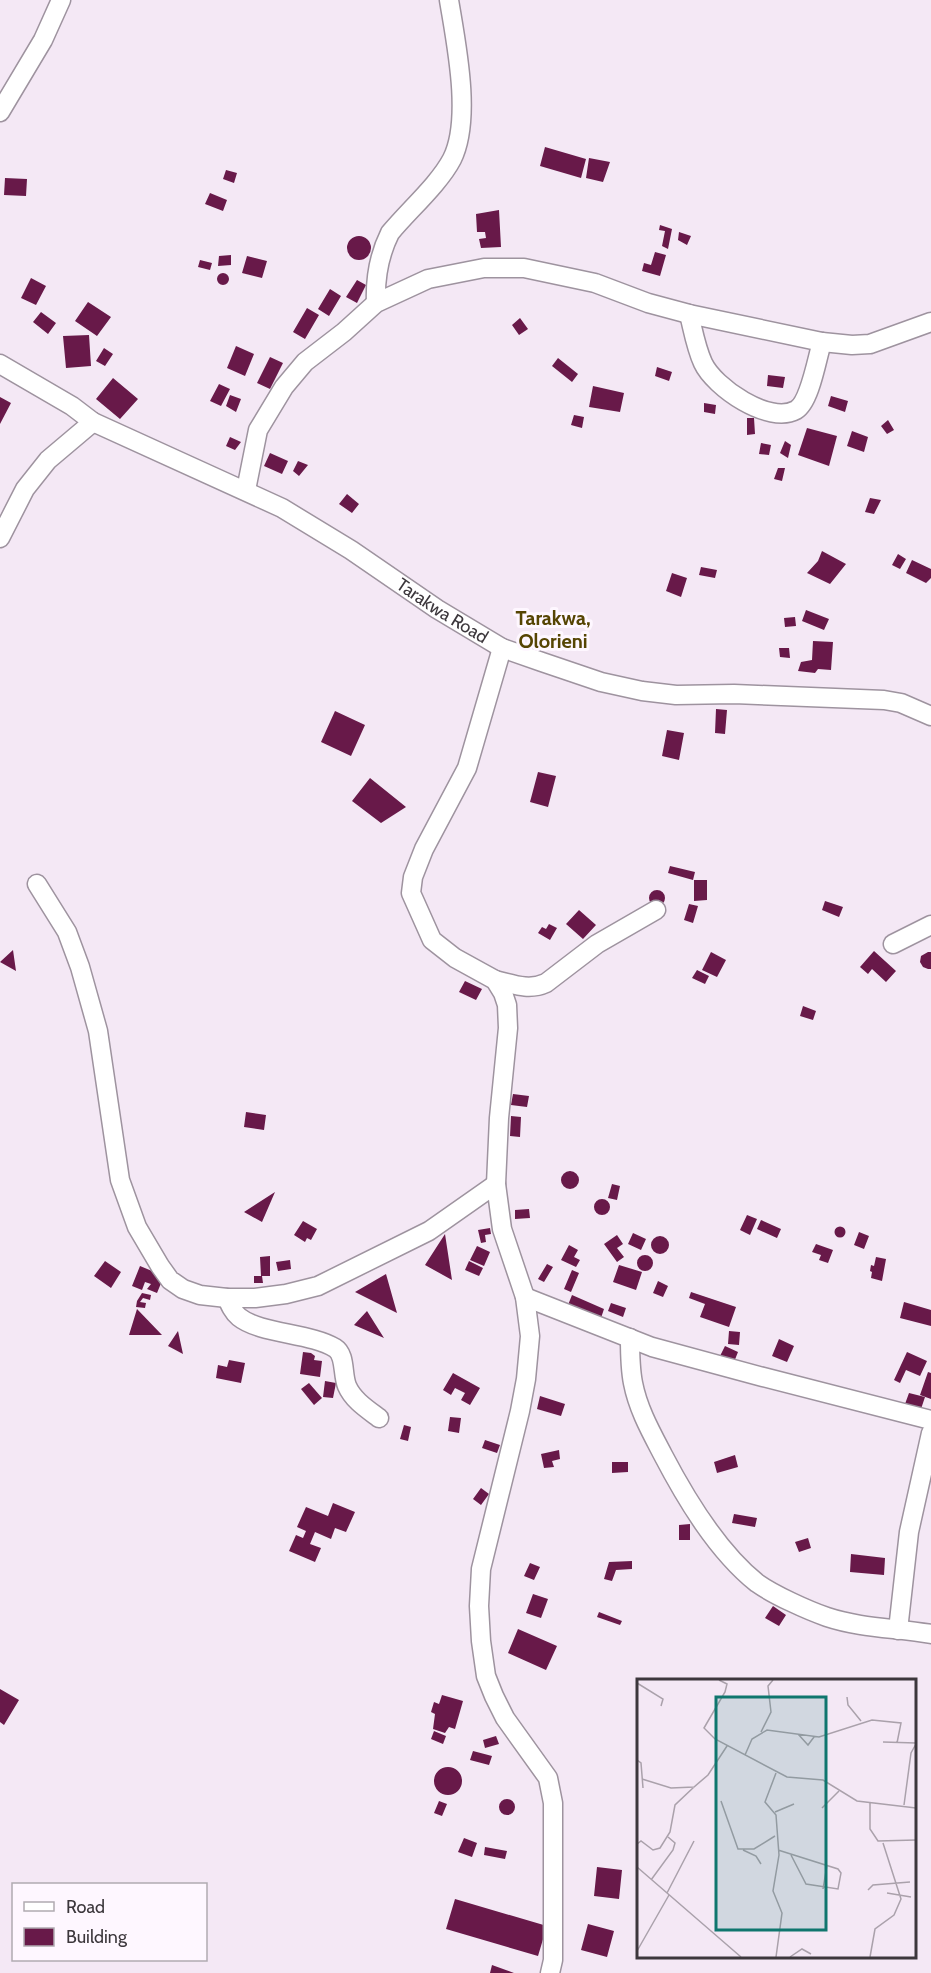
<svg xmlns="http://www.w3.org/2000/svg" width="931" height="1973" font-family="Cabin,sans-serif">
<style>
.building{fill:#681949}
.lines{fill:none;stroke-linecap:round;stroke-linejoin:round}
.street-casing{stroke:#9e939f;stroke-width:21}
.street{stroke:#fff;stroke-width:18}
.labels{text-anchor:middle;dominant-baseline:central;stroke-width:6;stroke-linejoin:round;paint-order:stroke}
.street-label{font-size:18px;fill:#3c373c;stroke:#fef7ff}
.neighbourhood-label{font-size:20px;font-weight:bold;fill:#564503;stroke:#fef7ff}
.inset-road{fill:none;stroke:#aaa1ab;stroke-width:1.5}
.view{fill:#0f766e;fill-opacity:0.15;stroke:#0f766e;stroke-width:3}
.inset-edge{fill:none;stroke:#3c373c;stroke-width:3}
</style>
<rect width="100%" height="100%" fill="#f4e8f5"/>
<path class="building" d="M545,147L586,159L581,178L540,166Z
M589,158L610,162L603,182L586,178Z
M226,170L237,173L234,183L223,179Z
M5,178L27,179L26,196L4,195Z
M210,193L227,200L223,211L205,204Z
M499,210L501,247L481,248L479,239L486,238L485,232H477L476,214Z
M660,225L672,229L668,249L662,246L665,231L659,230Z
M679,232L691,236L687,245L678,240Z
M347 248a12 12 0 1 1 24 0a12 12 0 1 1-24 0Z
M655,252L666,255L660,276L642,271L644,263L651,265Z
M231,255V265L218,266L219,256Z
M247,256L267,261L262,278L242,273Z
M200,260L212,263L210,270L198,267Z
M217 279a6 6 0 1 1 12 0a6 6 0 1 1-12 0Z
M31,278L46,286L36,305L21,298Z
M357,280L366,285L357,303L346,297Z
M330,289L341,296L329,316L318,309Z
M88,302L111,317L97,336L75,321Z
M307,308L319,315L305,339L293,332Z
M41,312L56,323L48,334L33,322Z
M520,318L528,329L519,335L512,325Z
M89,335L91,366L66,368L63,336Z
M236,346L254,354L245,376L227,368Z
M104,348L113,354L105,366L96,361Z
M270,357L283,363L270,389L257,383Z
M558,358L578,374L572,382L552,366Z
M657,367L672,372L669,381L655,376Z
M768,375L785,377L783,388L767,386Z
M113,378L138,399L120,419L96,399Z
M219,384L230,389L221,406L210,401Z
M593,386L624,393L620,412L589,407Z
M230,395L241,399L236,412L226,406Z
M831,396L848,401L845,412L828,406Z
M0,397L11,403L0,424Z
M704,403L716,405L715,414L704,412Z
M574,415L584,417L582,428L571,425Z
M747,418H754L755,434L747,435Z
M888,420L894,430L887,434L881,426Z
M807,428L837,436L829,466L798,455Z
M852,431L868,437L864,452L847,446Z
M230,437L241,442L235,450L226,446Z
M785,441L791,445L788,458L780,453Z
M761,443L771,445L769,455L759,454Z
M270,453L288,461L282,474L264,466Z
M298,461L308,465L299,476L293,471Z
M778,468H785L782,481L774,479Z
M347,494L359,504L352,513L339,504Z
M870,498L881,500L874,514L865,512Z
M822,551L846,564L830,584L807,573L818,561Z
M898,554L906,559L900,569L892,565Z
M912,560L931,569V578L926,583L906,573Z
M701,567L717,570L715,578L699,575Z
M672,573L687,578L681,597L666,591Z
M806,610L829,619L824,630L802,621Z
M795,617L796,626L785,627L784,618Z
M813,641L833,642L831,670L818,669L815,673L798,671L801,662L812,660Z
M779,648H789L790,658L780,657Z
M716,709L727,710L725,734L715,733Z
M335,711L365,725L351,756L321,742Z
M667,730L684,733L679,760L662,756Z
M538,772L556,776L548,807L530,802Z
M370,778L406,807L381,823L352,801Z
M670,866L695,872L693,880L668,873Z
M694,880H707V900L694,901Z
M649 898a8 8 0 1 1 16 0a8 8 0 1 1-16 0Z
M825,901L843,907L839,917L822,910Z
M689,904L698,906L693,923L684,920Z
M579,910L596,925L583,939L566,924Z
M549,924L557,928L550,940L538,933L542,927L546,929Z
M13,950L16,971L0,962Z
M874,951L896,971L886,982L872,969L868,974L860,967Z
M711,952L726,960L717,977L702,970Z
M928,952H931V969H928L923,967L920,962L921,956Z
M697,970L709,976L705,984L692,978Z
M465,981L482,989L476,1000L459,992Z
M803,1006L816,1011L813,1020L800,1016Z
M513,1094L529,1096L527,1107L511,1105Z
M246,1112L266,1115L264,1130L244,1127Z
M511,1116L521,1117L520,1137L510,1136Z
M561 1180a9 9 0 1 1 18 0a9 9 0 1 1-18 0Z
M612,1184L620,1186L617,1200L608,1198Z
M275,1192L262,1222L244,1212Z
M594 1207a8 8 0 1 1 16 0a8 8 0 1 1-16 0Z
M529,1209L530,1218L515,1219V1210Z
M747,1215L757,1219L750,1235L740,1230Z
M761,1220L781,1229L777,1238L757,1229Z
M303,1221L317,1229L311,1240L307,1238L305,1242L294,1235Z
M834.5 1232a5.5 5.5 0 1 1 11 0a5.5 5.5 0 1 1-11 0Z
M490,1228L491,1234L485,1235L486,1242L481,1243L478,1230Z
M859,1232L869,1236L864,1249L854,1245Z
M633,1233L646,1239L641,1250L628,1244Z
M445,1234L452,1280L425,1265Z
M617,1235L623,1244L617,1248L624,1257L617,1262L604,1244Z
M651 1245a9 9 0 1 1 18 0a9 9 0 1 1-18 0Z
M816,1244L833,1250L828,1263L819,1260L821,1255L812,1252Z
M569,1245L578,1250L574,1257L580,1260L576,1267L561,1260Z
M477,1246L490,1252L484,1266L470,1260Z
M637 1263a8 8 0 1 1 16 0a8 8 0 1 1-16 0Z
M270,1256V1276H262L263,1283H254V1276H261L260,1257Z
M876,1257L886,1259L882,1281L871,1278L872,1272L870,1271L871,1265L874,1266Z
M290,1260L291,1269L278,1271L276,1262Z
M105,1261L121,1272L111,1288L94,1276Z
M469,1261L483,1268L479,1276L465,1270Z
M547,1264L553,1267L544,1282L538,1279Z
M619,1265L642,1272L636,1290L613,1282Z
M140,1266L164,1276L157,1293L147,1289L151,1284L145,1282L142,1290L132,1286Z
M572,1270L579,1273L571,1292L564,1289Z
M386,1274L397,1313L355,1292Z
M658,1281L668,1286L663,1297L653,1293Z
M691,1292L736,1307L729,1327L700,1317L705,1304L689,1298Z
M142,1293L151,1295L150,1300L143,1298L140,1302L146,1303L145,1308L136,1307L137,1301Z
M572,1295L604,1309L601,1318L568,1305Z
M904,1302L931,1310V1326L900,1318Z
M611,1303L626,1308L623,1317L608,1311Z
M137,1309L162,1335H129Z
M367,1311L384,1338L354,1325Z
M178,1331L183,1354L168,1346Z
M729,1331L740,1332L739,1345L728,1344Z
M779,1339L794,1346L787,1362L772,1356Z
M725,1346L738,1352L734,1362L720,1356Z
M303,1352L311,1353L315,1356L314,1360L322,1361L320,1377L300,1374Z
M907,1352L927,1361L920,1376L906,1370L900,1383L894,1380Z
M229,1360L245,1363L241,1383L216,1378L218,1365L227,1367Z
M928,1372L931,1373V1399L920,1395Z
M453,1373L480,1388L470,1405L461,1400L465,1393L455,1388L451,1395L443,1390Z
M325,1381L336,1383L333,1398L323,1397Z
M309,1383L322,1398L314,1405L301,1389Z
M909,1393L925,1397L921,1409L905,1404Z
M540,1396L565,1404L561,1416L537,1409Z
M450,1417L461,1418L459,1433L448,1431Z
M404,1425L411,1427L408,1441L400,1439Z
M485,1440L500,1445L497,1453L482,1448Z
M559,1450L560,1459L552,1461L554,1467L544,1468L541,1454Z
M735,1455L738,1467L717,1473L714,1462Z
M612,1462H628V1472L612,1473Z
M481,1488L489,1494L481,1505L473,1499Z
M333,1503L355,1512L346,1532L335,1528L331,1539L315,1532L310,1544L321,1548L315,1562L289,1551L296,1535L303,1538L306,1531L297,1527L306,1507L328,1516Z
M734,1514L757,1518L755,1527L732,1523Z
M690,1524V1540H679V1525Z
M808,1538L811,1548L799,1552L795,1542Z
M851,1554L885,1558L884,1575L850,1572Z
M632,1561V1569L616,1570L612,1581L604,1579L609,1562Z
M530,1563L540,1567L534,1580L524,1576Z
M533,1594L548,1599L541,1618L526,1613Z
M773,1606L786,1615L779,1626L765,1618Z
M599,1612L622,1621L620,1625L597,1617Z
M518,1629L557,1646L546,1670L508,1653Z
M0,1689L19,1700L4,1725L0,1722Z
M442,1695L463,1701L455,1729L449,1727L445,1733L433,1729L435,1714L431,1712L434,1702L439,1704Z
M434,1731L446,1736L443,1744L431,1739Z
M496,1736L499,1744L485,1748L483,1740Z
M473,1751L492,1756L489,1765L470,1760Z
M434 1781a14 14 0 1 1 28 0a14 14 0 1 1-28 0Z
M499 1807a8 8 0 1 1 16 0a8 8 0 1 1-16 0Z
M439,1801L447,1804L442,1816L434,1813Z
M464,1838L477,1843L472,1857L458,1852Z
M485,1847L507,1851L505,1859L484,1855Z
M597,1867L622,1870L619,1899L594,1896Z
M455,1899L547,1926L538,1956L446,1929Z
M588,1924L614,1931L607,1957L581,1950Z
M492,1965L514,1973H490Z"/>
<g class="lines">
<g class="street-casing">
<g id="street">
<path d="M0,112L43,40L61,0"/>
<path d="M376,303C375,279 379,255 390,233C408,211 439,184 452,159C472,119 456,43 449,0"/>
<path d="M689,314C693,330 696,348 703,363C714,387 769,425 796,410C810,402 817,358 822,342"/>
<path id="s1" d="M0,364L72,406L93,422L282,508L351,550L437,609L502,648L542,662L601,682L642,691L676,695L734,694L884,700L901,703L931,716"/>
<path d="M246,490L258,430L284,387L305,362L344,332L376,303L428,279L484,268H524L595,283L648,303L689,314L822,342L852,345L870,344L931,322"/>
<path d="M0,538L25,489L48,460L93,422"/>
<path d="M502,648L467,768L424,849L413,877L411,893L432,940L455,958L495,980L503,993L507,1005L508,1028L499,1118L496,1184L502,1229L525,1297L530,1336L526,1379L520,1411L481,1569L479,1606L481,1641L486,1676L494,1696L505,1718L548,1778L553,1803V1960L550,1973"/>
<path d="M37,884L67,932L80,967L98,1031L120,1180L137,1227L160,1266L170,1280L183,1289L200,1295L227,1298H255L286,1294L318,1286L429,1231L496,1184"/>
<path d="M893,944L931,925"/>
<path d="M495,980C512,984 529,991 546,983L597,944L656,910"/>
<path d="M525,1297L652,1347L763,1377L931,1420"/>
<path d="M227,1298C230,1305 233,1312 239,1317C260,1334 311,1333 335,1348C346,1355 342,1374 347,1386C353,1400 367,1409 379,1418"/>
<path d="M630,1338C630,1353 630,1368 633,1383C638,1409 651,1432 663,1455C686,1499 717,1551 757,1583C774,1595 807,1610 827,1617C860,1628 897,1628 931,1634"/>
<path d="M898,1630L909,1532L931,1433"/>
</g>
</g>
<use href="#street" class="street"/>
</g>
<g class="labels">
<g class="street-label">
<text stroke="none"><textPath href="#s1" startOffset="508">Tarakwa Road</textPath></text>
</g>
<g class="neighbourhood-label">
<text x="553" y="618">Tarakwa,<tspan x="553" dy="23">Olorieni</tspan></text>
</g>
</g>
<g transform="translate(637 1679)">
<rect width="279" height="279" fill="#f4e8f5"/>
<path class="inset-road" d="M82,1L90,5L88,13L67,49L78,60L150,98L186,101L220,122L279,129M0,4L26,20L24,27M210,18L211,26L224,42M124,53L134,33L131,7L136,1M161,55L171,66L177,58M246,63L279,64M108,76L115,60L130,51L182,58L235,41L264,44L260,64M0,81L4,84L6,109M139,94L128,123L139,136L142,176L136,212L145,234L139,278M5,100L34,109L57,108L71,96L90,67M84,122L101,170H117L138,157M233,123V150L241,162L279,161M267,126L274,74L279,65M185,129L202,112M138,133L157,125M0,165L4,162L16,171L23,169L33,153L38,126L57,108M106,171L119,177L124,185M141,171L201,190L204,194L201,210L169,205L154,176M0,188L104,278M14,201L36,171L38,164L31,158M186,210L190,186M231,211L236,206L273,203M30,214L57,162M250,214L274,218M0,272L32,216M153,278L165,270L174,275M233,278L238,250L257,236L264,220L246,164"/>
<path class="view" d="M79,18H189V251H79Z"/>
<rect width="279" height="279" class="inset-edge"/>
</g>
<rect x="12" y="1883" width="195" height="78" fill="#fef7ff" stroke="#b0aab1" stroke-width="1.5"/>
<rect x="24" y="1902" width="30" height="9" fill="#ffffff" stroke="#b0aab1" stroke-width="1.5"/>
<text x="66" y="1913" font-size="18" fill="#3c373c">Road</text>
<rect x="24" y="1928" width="30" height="18" fill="#681949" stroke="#b0aab1" stroke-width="1.5"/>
<text x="66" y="1943" font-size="18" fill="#3c373c">Building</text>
</svg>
